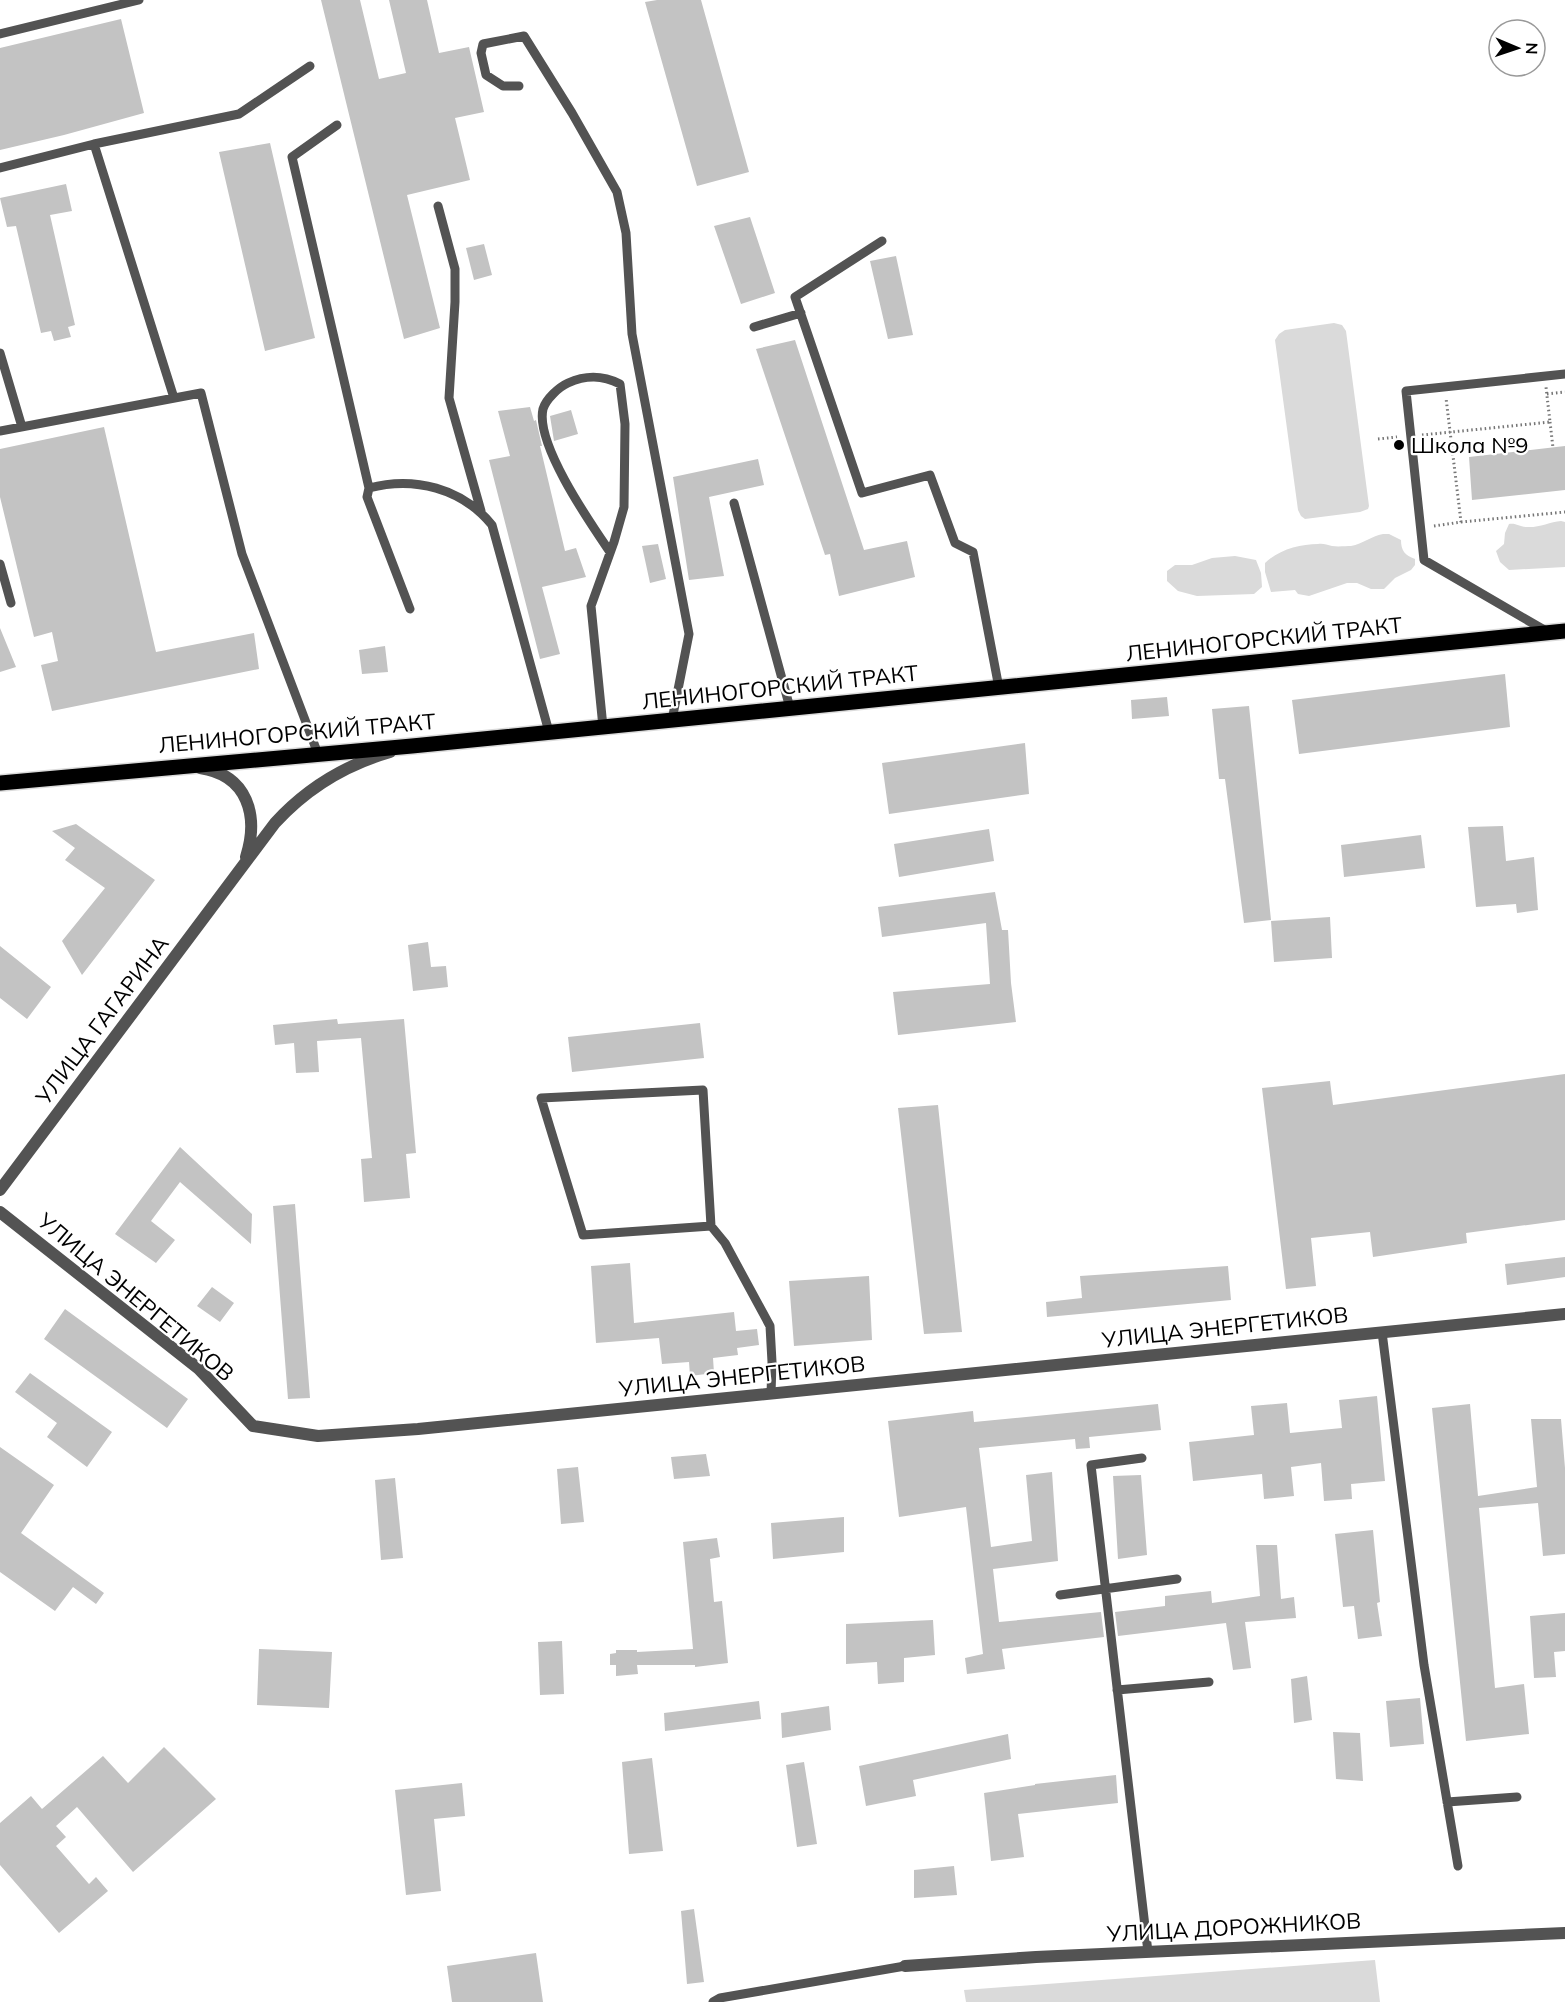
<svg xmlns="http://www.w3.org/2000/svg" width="1565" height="2002" font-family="Mulish,sans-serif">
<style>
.green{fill:#dadada}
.building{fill:#c3c3c3}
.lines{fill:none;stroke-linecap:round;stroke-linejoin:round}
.primary-casing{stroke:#dbdbdb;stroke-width:18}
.path{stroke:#757575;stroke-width:3;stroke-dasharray:1.5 3;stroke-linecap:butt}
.service{stroke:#535353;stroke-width:9}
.minor{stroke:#535353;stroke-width:12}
.tertiary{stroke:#535353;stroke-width:12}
.primary{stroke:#000;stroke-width:15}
.poi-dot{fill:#000;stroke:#fff;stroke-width:2}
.labels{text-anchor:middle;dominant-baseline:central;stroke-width:4.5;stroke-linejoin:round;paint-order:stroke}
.poi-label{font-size:22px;fill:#000;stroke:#fff;text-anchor:start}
.street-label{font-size:22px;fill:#000;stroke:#fff}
</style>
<rect width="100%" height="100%" fill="#fff"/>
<path class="green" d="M1334,323L1342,325L1346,331L1369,506L1368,509L1360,512L1305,519L1301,516L1298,510L1275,340L1279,334L1285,330Z
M1561,521L1565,522V567L1509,570L1500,562L1496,551L1504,544L1505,533L1509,524C1517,523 1519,527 1527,527C1538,528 1550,522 1561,521Z
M1383,534H1389L1401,540C1401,551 1405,555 1415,559V565L1411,570L1395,578L1384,589H1371L1357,583H1347L1309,596L1298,594L1295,590L1271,592L1265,572V563C1278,550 1300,544 1318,544C1323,543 1327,545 1332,546C1338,547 1346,546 1351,546C1363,544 1371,536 1383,534Z
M1235,556L1256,560L1261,573L1262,587L1254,594L1197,596L1178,591L1167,581V571L1175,565H1192L1212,558Z
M1375,1960L1380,2002H966L964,1990Z"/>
<path class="building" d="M321,0H360L379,79L406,73L389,0H427L439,53L469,47L484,112L455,118L470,180L407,195L440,328L404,339Z
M657,0H701L749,172L697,186L645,2Z
M121,19L144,113L64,135L0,150V48Z
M270,143L315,338L265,351L219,152Z
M66,184L72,211L50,215L75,325L68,327L71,337L54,341L51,331L41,333L16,226L7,227L0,198Z
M750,217L775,293L741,304L714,226Z
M484,244L492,275L474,280L466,248Z
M896,256L913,335L888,339L870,261Z
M795,340L864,550L907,541L915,577L839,596L830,554L825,555L756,349Z
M530,407L534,421L536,420L542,446H540L565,551L576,548L586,577L542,587L560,654L540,659L489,460L510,456L498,411Z
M571,410L578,434L554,441L550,416Z
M104,427L156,652L254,633L259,669L52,711L41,665L58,661L52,632L34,637L0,497V449Z
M1565,446V490L1472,500L1469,457Z
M758,459L764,485L709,497L724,576L689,580L673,477Z
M658,544L666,579L650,583L642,546Z
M0,628L16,667L0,672Z
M385,646L388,672L362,674L359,650Z
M1505,674L1510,727L1299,754L1292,700Z
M1167,697L1169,716L1132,719L1131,700Z
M1249,706L1271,920L1244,923L1225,779H1219L1212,709Z
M1025,743L1029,794L889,814L882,763Z
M76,824L155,880L82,975L62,941L105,888L65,860L75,848L52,831Z
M1503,826L1506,861L1534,857L1538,910L1517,913L1516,904L1476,907L1468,827Z
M989,829L994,861L899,877L894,844Z
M1421,835L1425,868L1344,877L1341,845Z
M995,892L1002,930H1008L1011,983L1016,1022L898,1035L893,992L990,984L986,923L882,937L878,907Z
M1330,917L1332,958L1274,962L1271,921Z
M428,942L431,967L446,966L448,987L413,991L408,945Z
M0,946L51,987L27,1019L0,998Z
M337,1019L338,1024L404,1019L416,1153L406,1154L410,1198L364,1202L361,1159L372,1158L361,1038L317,1041L319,1072L296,1073L294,1043L275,1045L273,1025Z
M700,1023L704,1058L572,1072L568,1037Z
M1565,1074V1220L1466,1233L1467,1243L1373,1257L1370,1232L1311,1238L1316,1286L1286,1289L1262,1088L1330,1081L1333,1105Z
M938,1105L962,1332L924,1334L898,1108Z
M180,1147L252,1214L251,1244L180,1182L151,1221L175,1240L156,1263L115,1234Z
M295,1204L310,1398L288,1399L273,1206Z
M1565,1257V1277L1507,1285L1505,1264Z
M630,1263L634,1323L734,1312L736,1331L757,1329L759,1345L737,1348L738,1355L713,1358L714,1373L690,1376L689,1362L662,1364L659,1338L596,1343L591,1266Z
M1228,1266L1231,1300L1047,1317L1046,1302L1082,1298L1080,1276Z
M869,1276L872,1340L794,1346L789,1281Z
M212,1287L234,1303L220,1322L197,1306Z
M65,1309L188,1399L167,1428L44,1339Z
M30,1373L112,1432L87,1467L47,1437L57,1423L15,1392Z
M1377,1396L1385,1481L1351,1484L1352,1499L1324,1501L1321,1463L1291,1467L1294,1496L1264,1499L1262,1474L1193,1481L1189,1442L1254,1435L1251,1406L1287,1403L1290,1433L1342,1428L1339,1400Z
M1158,1404L1161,1430L1089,1437L1090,1448L1076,1449L1075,1439L979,1448L991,1547L1032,1541L1026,1475L1052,1472L1058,1561L993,1569L999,1622L1101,1612L1104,1637L1002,1649L1005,1669L967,1674L965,1658L983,1654L966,1507L899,1517L888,1421L973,1411L974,1422Z
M1470,1404L1478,1496L1537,1487L1531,1419H1561L1565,1468V1554L1543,1556L1538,1503L1479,1508L1495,1688L1524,1684L1529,1734L1466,1741L1432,1408Z
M0,1447L54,1485L21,1533L104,1593L96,1604L73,1587L55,1611L0,1572Z
M706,1454L710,1476L674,1479L671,1457Z
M578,1467L584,1522L561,1524L557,1469Z
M1141,1475L1147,1555L1118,1559L1113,1476Z
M395,1478L403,1558L381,1560L375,1480Z
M844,1517V1552L773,1559L771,1523Z
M1373,1530L1380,1602L1377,1603L1382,1636L1358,1639L1354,1606L1343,1607L1335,1534Z
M717,1538L720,1557L710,1559L714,1602L722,1601L728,1663L695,1667V1665H637L638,1674L616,1676V1665H610V1654L616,1653V1650H637V1652L693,1649L683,1542Z
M1256,1545H1277L1281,1599L1294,1597L1296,1618L1245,1622L1251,1668L1233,1670L1226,1623L1118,1636L1115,1612L1165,1606V1596L1211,1591L1212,1603L1260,1596Z
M1565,1613V1651L1554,1652L1556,1677L1534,1678L1530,1616Z
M933,1620L935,1655L904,1658V1682L878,1684L877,1662L846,1664V1624Z
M562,1641L564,1694L540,1695L538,1642Z
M259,1649L332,1652L329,1708L257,1705Z
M1307,1676L1312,1720L1294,1723L1291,1679Z
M1420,1698L1424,1744L1390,1747L1386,1701Z
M759,1701L761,1719L665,1731L664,1713Z
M829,1706L831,1730L782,1738L781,1713Z
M1333,1732L1360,1733L1363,1781L1336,1779Z
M1008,1734L1011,1759L913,1780L916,1796L866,1806L859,1766Z
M164,1747L216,1799L133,1872L77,1807L56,1826L66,1837L56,1846L89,1884L96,1877L108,1891L59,1933L0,1865V1823L31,1796L42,1809L103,1756L128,1783Z
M652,1758L663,1851L629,1854L622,1762Z
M804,1762L817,1844L797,1847L786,1765Z
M1116,1775L1118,1803L1018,1814L1024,1857L991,1861L984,1793L1035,1785V1784Z
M462,1783L465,1816L434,1819L441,1891L406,1895L395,1790Z
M954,1866L957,1895L914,1898V1870Z
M694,1909L704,1982L687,1984L681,1911Z
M536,1953L543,2002H452L447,1966Z"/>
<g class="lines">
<g class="primary-casing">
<path id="primary" d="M0,783L412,746L1565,631"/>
</g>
<path class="path" d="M1547,394L1565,392
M1550,422L1553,448
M1422,435L1550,422L1546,387
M1378,439L1397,437
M1461,522L1565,512
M1434,526L1461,522L1446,398"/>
<path class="service" d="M0,34L139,0
M519,86H503L486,75L481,53L483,44L524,36L572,113L617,192L626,233L632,334L689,634L672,720
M337,125L292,157L369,488
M94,144L239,114L310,66
M0,168L94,144L174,398
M438,206L455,269V302L449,398L481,511
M882,241L795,297L862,493L930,475L955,543L973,552L999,688
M754,327L801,313
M0,353L22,427
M0,431L201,393L242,554L318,754
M734,503L790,708
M0,564L11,603
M410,609L367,497L369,488C414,476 462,488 492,525L549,732
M1546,631L1424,560L1406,391L1565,374
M603,727L591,606L614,542L624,507L625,424L620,384C602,375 586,375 568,383C559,387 546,399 543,409C535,444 591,524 610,552
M711,1226L583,1235L541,1098L703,1090L711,1226L725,1243L770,1326L772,1362L771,1394
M1382,1332L1424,1665L1458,1866
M1142,1458L1091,1465L1148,1952
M1060,1595L1177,1579
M1117,1690L1209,1682
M1447,1802L1517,1797
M713,2002L720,1998L905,1966"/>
<path class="minor" d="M0,1212L199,1369L253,1426L318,1436L418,1429L1565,1314
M905,1966L1036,1957L1565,1933"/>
<path class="tertiary" d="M200,768C248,775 259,816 246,857
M0,1190L275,823C307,788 345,765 390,752"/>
<use href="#primary" class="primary"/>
</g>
<circle class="poi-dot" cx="1399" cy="445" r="6"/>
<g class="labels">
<g class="poi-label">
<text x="1411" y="445">Школа №9</text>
</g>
<g class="street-label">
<text transform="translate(1264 639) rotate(-6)">ЛЕНИНОГОРСКИЙ ТРАКТ</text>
<text transform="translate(780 687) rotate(-6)">ЛЕНИНОГОРСКИЙ ТРАКТ</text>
<text transform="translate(297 733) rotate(-5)">ЛЕНИНОГОРСКИЙ ТРАКТ</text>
<text transform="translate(102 1020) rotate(-53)">УЛИЦА ГАГАРИНА</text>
<text transform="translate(136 1297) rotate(40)">УЛИЦА ЭНЕРГЕТИКОВ</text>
<text transform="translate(1225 1327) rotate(-6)">УЛИЦА ЭНЕРГЕТИКОВ</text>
<text transform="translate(742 1376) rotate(-6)">УЛИЦА ЭНЕРГЕТИКОВ</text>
<text transform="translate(1234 1927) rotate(-3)">УЛИЦА ДОРОЖНИКОВ</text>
</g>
</g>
<g transform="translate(1517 48) rotate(92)"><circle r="28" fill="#ffffff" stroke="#999999" stroke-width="1.5"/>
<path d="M0-4.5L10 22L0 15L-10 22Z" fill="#000000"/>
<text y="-9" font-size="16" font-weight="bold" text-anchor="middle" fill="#000000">N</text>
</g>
</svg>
